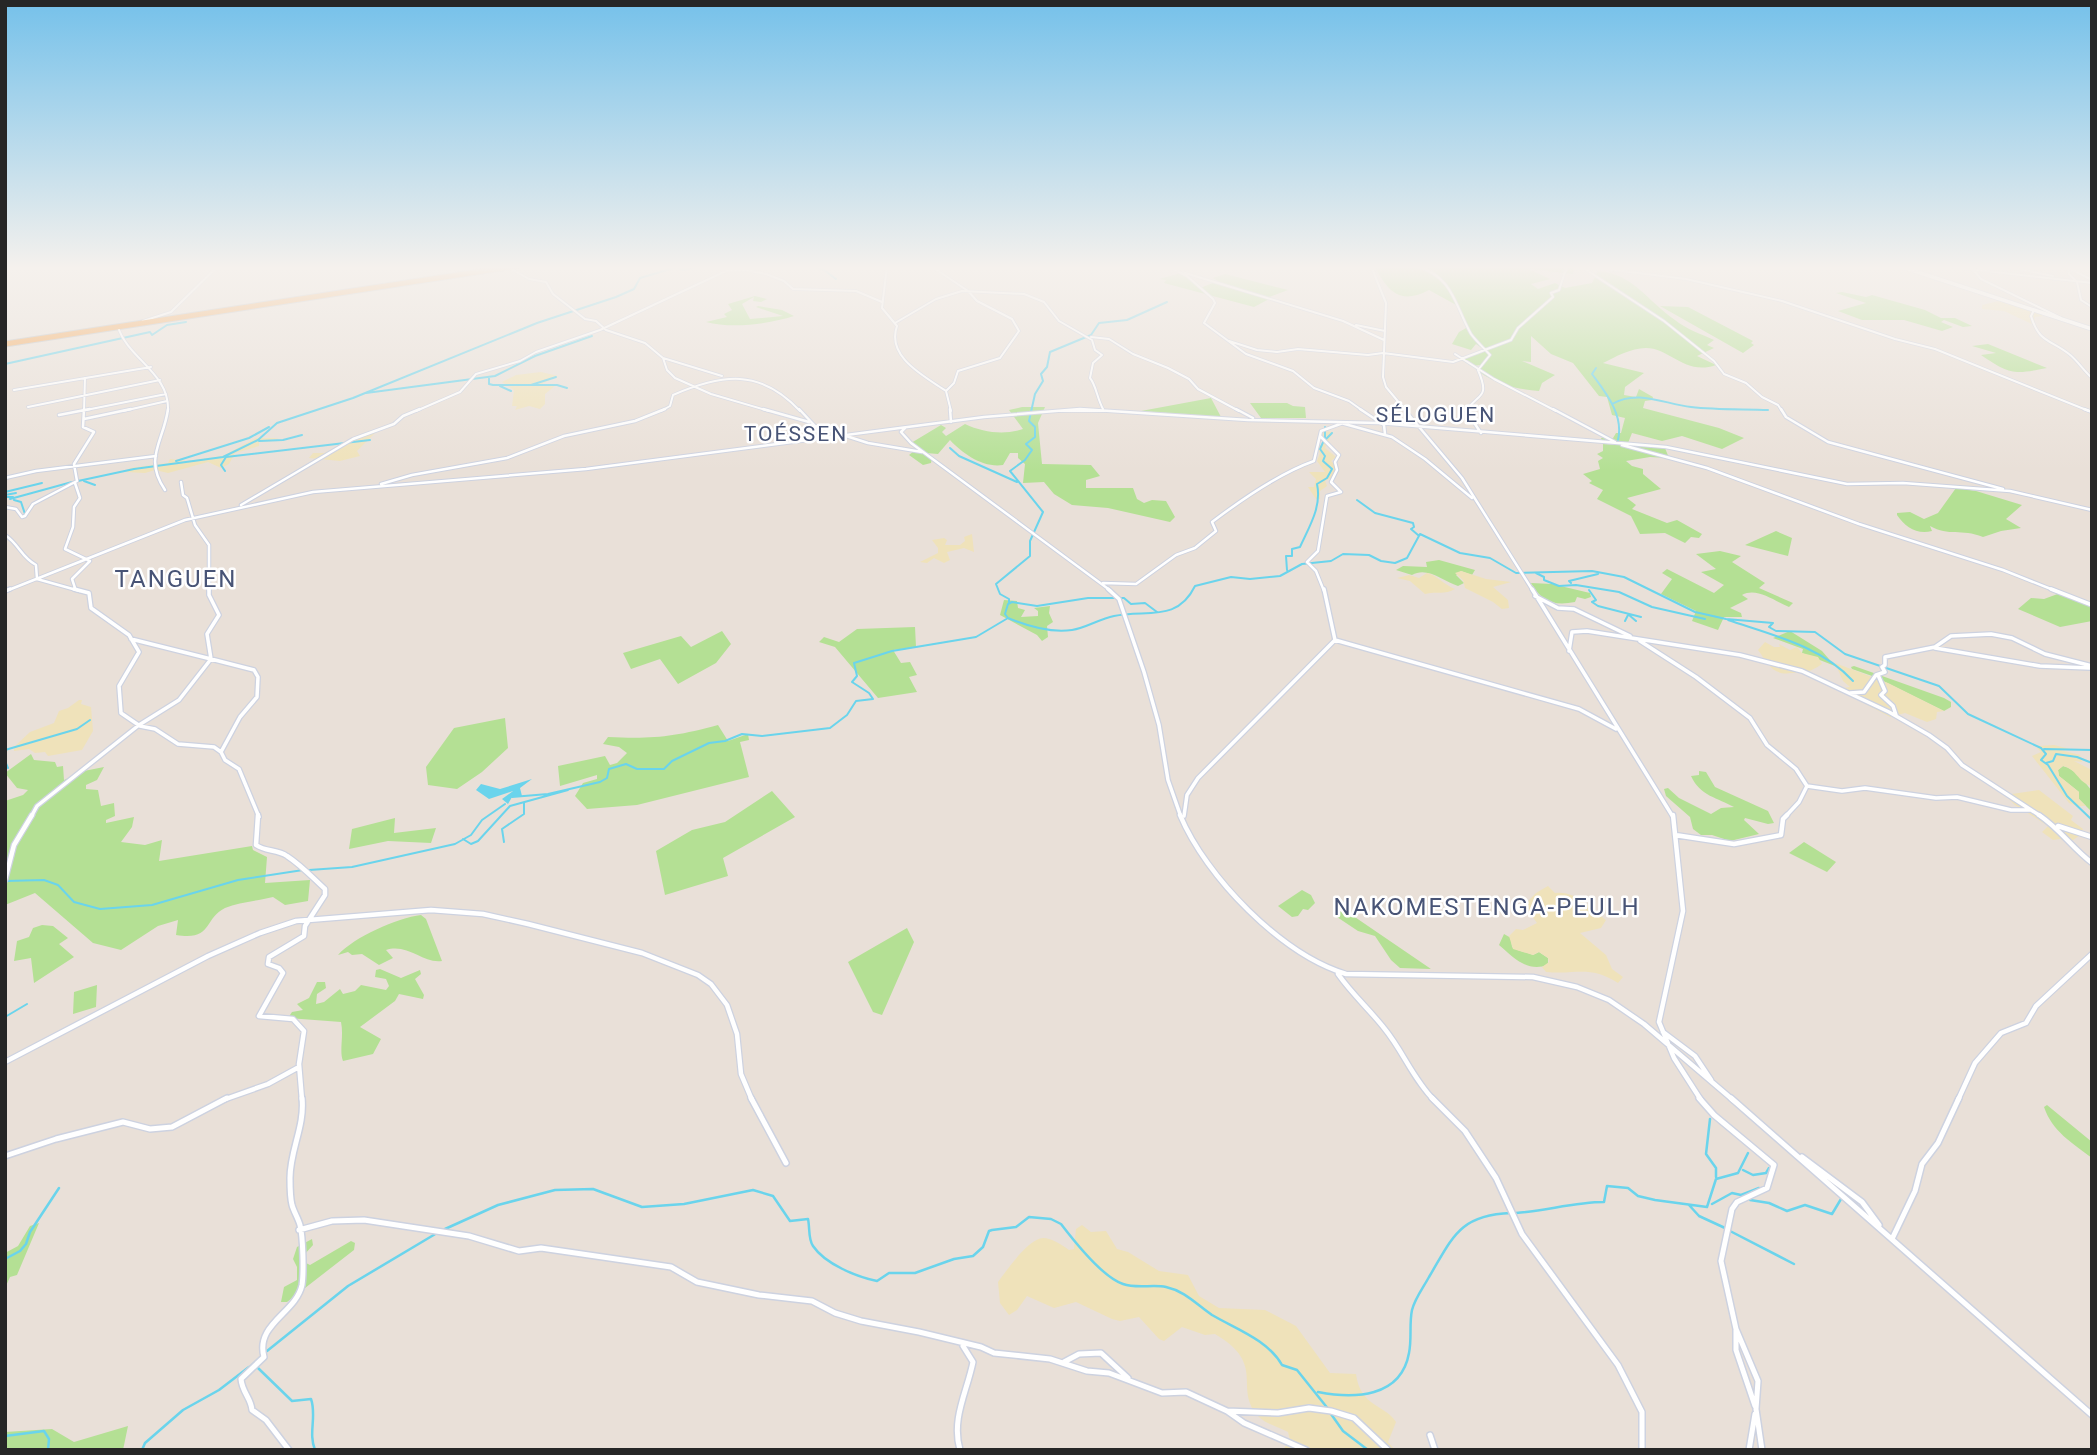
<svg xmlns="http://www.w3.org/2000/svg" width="2097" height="1455" font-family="Roboto,sans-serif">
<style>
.green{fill:#b4e094}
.sand{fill:#efe2ba}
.water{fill:#6ad4ec}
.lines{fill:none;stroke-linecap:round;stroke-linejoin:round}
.stream-far1{stroke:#6ad4ec;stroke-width:2}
.stream{stroke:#6ad4ec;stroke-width:2.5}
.minor-far4-casing{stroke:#cdd2e0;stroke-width:3.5}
.minor-far3-casing{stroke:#cdd2e0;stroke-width:4.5}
.minor-far2-casing{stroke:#cdd2e0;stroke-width:6}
.minor-far1-casing{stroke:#cdd2e0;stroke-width:7}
.minor-casing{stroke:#cdd2e0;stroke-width:8}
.tertiary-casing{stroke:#cdd2e0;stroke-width:5}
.trunk-casing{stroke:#c2c2c2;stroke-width:7}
.minor-far4{stroke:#fff;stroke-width:2}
.minor-far3{stroke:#fff;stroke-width:2.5}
.minor-far2{stroke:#fff;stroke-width:3.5}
.minor-far1{stroke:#fff;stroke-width:4.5}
.minor{stroke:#fff;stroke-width:5}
.tertiary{stroke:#fff;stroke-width:3.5}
.trunk{stroke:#f4a554;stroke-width:5}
.labels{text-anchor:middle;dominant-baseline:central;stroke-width:5;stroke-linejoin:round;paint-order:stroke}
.far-quarter-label{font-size:21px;letter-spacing:2px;fill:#485476;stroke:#fff}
.quarter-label{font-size:24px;letter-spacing:2px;fill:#485476;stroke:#fff}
</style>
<rect width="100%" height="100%" fill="#e9e0d8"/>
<path class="green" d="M1374,266L1574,268L1573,274L1529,269L1550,279L1531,284L1538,289L1555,283L1565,288L1592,283L1598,271C1634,274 1646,300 1675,320C1686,329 1701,334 1714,340L1707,345L1714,348L1697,356L1716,365C1685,376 1670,348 1646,348C1631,348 1615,357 1603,363L1644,373L1625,387L1624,395L1636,397L1639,389L1653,397L1652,400L1645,401L1643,408L1719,428L1744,438L1722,449L1682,436L1662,441L1632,433L1628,443L1602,441L1601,438H1613L1616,433H1621L1625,418L1612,415L1607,397L1599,396L1573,363L1551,354L1531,336V362L1522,361L1555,375L1542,383L1539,391C1515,389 1499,385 1479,372L1481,365L1471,366L1462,360L1485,350L1476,344L1471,350L1452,344L1459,332L1468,327L1458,306L1429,290C1398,306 1388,290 1374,266Z
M1181,273L1200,288L1218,281L1213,278L1225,274L1288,290L1269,297L1271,298L1254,307L1164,283L1166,280L1159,279Z
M1842,292L1866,297L1872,295L1925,310L1941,318H1955L1972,326L1963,327L1944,320L1941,322L1953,327L1942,331L1904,320H1862L1838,311L1866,303L1836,293Z
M755,296L767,299L761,302L753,301L754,297L742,304L750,319L783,316L756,307L758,306L782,310L794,316C769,324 732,329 706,322L727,317L724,314L732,310L728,304Z
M1660,306L1688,307L1753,341L1751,343L1754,345L1743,353Z
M1988,344L2047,368C2013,375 2009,374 1981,355L1996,353L1972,346Z
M1211,398L1221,417L1141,411Z
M1250,403H1287L1293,406L1305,407L1306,418H1261Z
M1022,407H1045L1038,423L1042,464L1091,465L1100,476L1086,480V488H1133L1137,499L1144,503L1152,500L1166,501L1175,517L1170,522L1108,508L1072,505L1054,494L1044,482L1023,483L1025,464L1018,458V453H1010L1003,465C983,468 963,454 950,440L938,454L926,453L932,458L931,463L923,465L909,455L914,451L924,452L911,443L941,425L946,428L942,432L946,436L965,424C984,433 1005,435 1023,429L1009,410Z
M1603,444L1665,448L1669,458L1650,457L1626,461L1632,466L1643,469V474L1661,489L1627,498L1636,505L1632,509L1667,523L1677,520L1702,534L1699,538L1691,537L1685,543L1665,533L1640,534L1631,516L1597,499L1603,490L1589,483L1592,481L1583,474L1600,469L1598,461L1603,458L1597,454L1603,451Z
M1956,488L1976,491L2022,505L2006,519L2021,528L2001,531L1983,537C1961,528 1949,537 1930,526L1932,531C1917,535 1905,527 1897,515V513L1910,512L1924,519L1938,513Z
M1776,531L1792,538L1788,556L1745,545Z
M1720,551L1741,556L1732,562L1765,583L1759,588L1793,603L1789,607C1774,601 1757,587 1742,595L1748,599L1730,608L1741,613L1742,617H1724L1718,630L1692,621L1696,611L1661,594L1672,579L1662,573L1667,569L1714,593L1724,585L1701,572L1716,569L1696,554Z
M1439,560L1475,570L1472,575L1461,571L1456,575L1464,583L1458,586C1443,581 1427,566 1412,575L1396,570L1403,566L1427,567L1426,562Z
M1531,583L1552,584L1590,593L1591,597L1585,599L1577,597L1575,602C1554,606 1542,602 1531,583Z
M2063,592L2092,605V621L2060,627L2018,609L2031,598L2044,599Z
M1004,600L1017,601L1018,608L1025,610L1021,617L1038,616V611L1034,608L1050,606L1049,613L1053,622L1047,626L1048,637L1042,641L1037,635L1000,615Z
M915,627L916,647L893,650L901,663L910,662L917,675L909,677L917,692L878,698L835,647L819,642L824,637L839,642L857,629Z
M722,631L731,644L716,663L678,684L660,659L631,669L623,653L681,636L691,647Z
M1790,631L1822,651L1835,666L1802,653L1803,649L1773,638Z
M1854,666L1944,698L1951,702V707L1944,711L1875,677L1852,669L1851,667Z
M505,718L508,748L482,772L457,789L428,785L426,767L454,728Z
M718,725L728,741L748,734L749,740L740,742L749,777L637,805L587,809L575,796L583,783L597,779V775L560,786L558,766L605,756L610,765L617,763L627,753L619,747L603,744L608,737C653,739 674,737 718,725Z
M31,754L34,760L55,762L57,767L63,766L64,780L84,771L104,767L97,780L86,785V789L98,790L101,806L114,803L115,816L106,820V823L134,817L132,827L121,842L145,845L162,840L159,861L252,846L253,850L267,857L265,883L310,880L308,901L285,905L273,897C258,901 239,902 225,908C203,919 213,941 176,935L178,920L158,926L121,950L93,943L35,893L5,905V801L23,795L28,790L17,788L5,773Z
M2063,766C2075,769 2084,781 2092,791V812L2079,799V792L2059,776L2058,770Z
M1699,771L1706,772L1715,787L1768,811L1774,823L1768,824L1745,818L1744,820L1759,834L1730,841L1712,835H1701L1693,829L1690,817L1666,796L1664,789L1668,788L1679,798L1711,814L1721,808L1734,807C1718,798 1700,796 1691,776L1699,775Z
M772,791L795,817L723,858L728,876L665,895L656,851L692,830L725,822Z
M395,818L394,833L436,828L431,843L388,841L349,849L352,829Z
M1804,842L1836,862L1827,872L1789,853Z
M1302,890L1311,895L1315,903L1308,910L1303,909L1298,916L1292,917L1278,906Z
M1346,911L1431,969L1400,968L1391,960L1375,936L1358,931L1337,917V912Z
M421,915L426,919L442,961C423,964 408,943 386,950L393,958L379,965L362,954L352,955L348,952L338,955C354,937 397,918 421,915Z
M42,925L53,926L68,938L59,944L74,957L34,983L31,958L14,961L17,941L29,937L33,928Z
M907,928L914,942L882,1015L873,1012L848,962Z
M1504,934L1511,938L1512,947C1517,951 1526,952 1533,955L1539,952L1548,958V965C1527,972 1515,959 1499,945Z
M380,969L401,978L420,970L421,974L415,979L424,995L423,999L399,994L395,1001L360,1027L381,1039L373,1054L343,1061C339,1051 344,1036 341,1022L288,1018L292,1012L303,1010L297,1004L309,998L317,982H325L326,988L317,994L316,1004L324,1002L340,989L343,994L355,991L361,985L386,990L389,986L386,979L375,977L376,970Z
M97,985L96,1007L73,1014L74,992Z
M2047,1105L2092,1142V1158C2072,1143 2052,1131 2044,1107Z
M39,1223L17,1275L10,1277L5,1288V1253L18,1246L30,1226Z
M312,1239L313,1245L304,1255L306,1263L310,1265L351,1241L355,1243L354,1250L287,1302H281L284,1287L297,1280V1267L293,1259L297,1247Z
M128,1426L123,1450H5V1432L52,1429L74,1442Z"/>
<path class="sand" d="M2003,300L2040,314L2043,316L2035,317L2034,325L2004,311L1982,309V305Z
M541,372L558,376L542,384L556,385L545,394V404L540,409L529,406L515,410L517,406H512L514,390L502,382L516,375Z
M378,430L357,451L360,456L340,461L309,458L313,453H324Z
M1323,431L1333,432L1325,448L1336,457L1331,461L1338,467L1336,475L1325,481L1327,486L1320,491V499H1316L1308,487H1314L1316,479L1309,472H1325L1317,461L1320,453L1317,448L1322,444Z
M256,438H279L259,442V446L235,453L229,464L221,468L208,462L168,473L155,470L145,473L126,472L130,468L168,463L170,459L187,461L223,456Z
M972,534L974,552L964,548L947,552L950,560L944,563L934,558L927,563L920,562L938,553V548L932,540L944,538L947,540L945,545H960L965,541L964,537Z
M1461,571L1486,579L1511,582L1493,587L1508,600L1509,608L1502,609L1493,602L1465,588L1463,580L1455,573Z
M1427,573C1437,575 1444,585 1455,589C1445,595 1436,591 1425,594L1410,581L1397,578L1409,575L1419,578Z
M1765,642L1774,647H1780L1779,644L1790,650L1797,647L1802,653L1818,657L1822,664C1807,674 1808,671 1792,673C1773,676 1768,664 1758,650Z
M1835,663L1888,683L1944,711L1937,712L1936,719L1927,722L1905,713L1890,717L1837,689L1850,687L1843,681Z
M79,700H82L81,704L91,707L93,731L82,750L48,756L45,752L35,753L29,749L14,751V747L30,732L54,723L59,711L68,708Z
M2054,745L2074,750H2060L2080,755L2082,762L2074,761L2092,770V786C2078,783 2077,769 2063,766L2058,770L2059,776L2079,792V799L2086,806H2077L2069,803L2032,756L2041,752L2037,748L2039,746Z
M2039,790L2073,816L2071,820L2083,829L2080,835L2069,843L2060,839L2053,840L2042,832L2048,826L2015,805L2005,795Z
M1548,886L1555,893C1576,890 1591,909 1606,920L1601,928L1580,933L1606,955L1612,969L1623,977L1618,983C1589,965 1578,975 1546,972L1542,967L1549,962L1548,958L1539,952L1533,955L1513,949L1509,936L1516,929L1523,930L1537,923L1524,905L1536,893Z
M1082,1225L1091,1232L1106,1231L1117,1249L1128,1252L1159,1271L1188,1275L1199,1296L1219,1308L1265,1310L1296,1326L1330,1373L1356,1374C1360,1407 1386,1405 1396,1422L1388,1442L1395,1450H1283L1290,1440L1288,1432C1279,1427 1266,1424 1259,1417C1232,1388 1268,1365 1215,1334L1205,1335L1182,1327L1164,1341L1159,1339L1139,1317L1120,1321L1112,1319L1076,1302L1054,1308L1027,1296L1017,1310L1009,1315L1000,1303L998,1282C1007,1270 1028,1239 1043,1238C1052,1238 1062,1245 1069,1250L1074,1249L1076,1229Z"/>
<path class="water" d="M532,779L520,788L522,796L512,797L508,804L502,799L513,791L489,799L476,790L481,784L500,789Z"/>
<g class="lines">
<path class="stream-far1" d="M811,266L824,270L836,279
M5,364L150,332L152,335L167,325L186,322
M1596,368L1592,374C1606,393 1624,415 1618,440
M489,378V384L493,385H557L567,388
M531,385L556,377
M500,386L511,391
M366,393L495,376L535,356L592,336
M1612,404C1638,389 1664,404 1691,407C1717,410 1743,409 1768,410
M1326,439L1332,433
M259,441L283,440L302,435
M950,448L959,456L1017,482
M226,457L370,440
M176,461L249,438L269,427
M225,471L221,465L226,457
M78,481L134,469L223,457L258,440L277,423L353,398L537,323L616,297L634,289L640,278L677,267L683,270L702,266
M84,481L95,485
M5,492L42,483
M5,495L16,493
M7,497H13
M10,499L72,482
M14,500L21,502L25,514
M1357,500L1375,513L1413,523L1414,527L1411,529L1418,535
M1287,570L1286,556H1292V549L1300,547C1309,527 1322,507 1317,484L1327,478L1332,469L1323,461L1325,456L1320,449L1325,438V427
M1536,573L1544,577V580L1559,586L1576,585L1619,592L1652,607L1705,619
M1571,583L1569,581L1598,574
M1589,590L1596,600L1592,602L1598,606L1641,617
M1009,603V599L1000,594L996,584L1030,556V541L1043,512L1010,471L1025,460L1032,450L1026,444L1035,437V427L1029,421L1035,394L1043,381L1041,374L1047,367L1050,352L1091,335L1099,323L1127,320L1167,302
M1629,615L1636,621
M1008,618L1005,614L1008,604L1012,602L1037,606L1088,598H1124L1131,604L1145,603L1157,612
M1728,620C1772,635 1821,646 1853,681
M1625,621L1628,615
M2044,749L2092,750
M5,750L77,729L90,720
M5,761L8,768
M2046,763L2053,761L2056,754L2077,757L2092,763
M512,797L548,794L600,782L607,778L609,769L626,764L637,769H664L672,761L709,743L725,741L742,734L762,736L830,728L847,715L856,701L873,699L869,693L852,682L857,676L854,663L892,651L976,637L1008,618C1027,626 1051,633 1072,630C1086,628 1099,619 1114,616C1146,609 1177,623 1195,586L1231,577L1250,579L1280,576L1302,564L1331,561L1343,554L1369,555L1381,561L1395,563L1407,558L1420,534L1460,553L1490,558L1516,573L1592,571L1624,577L1695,612L1726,619L1773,623L1769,627L1776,631L1815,632L1845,654L1939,686L1968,714L2041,748L2046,754L2041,760L2048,765L2067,796L2092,820
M463,839L471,844L478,841L510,806L568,790
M504,842L502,829L524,814V803
M309,870L352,867L455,844L471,835L482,820L505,804
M5,881L44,880L58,885L74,902L100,909L152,905L238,880L303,870
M5,1017L27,1004"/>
<path class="stream" d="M1710,1119L1706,1154L1716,1168V1177
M1743,1170L1753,1175L1766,1173L1769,1168
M1750,1200L1769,1203L1787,1211L1805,1205L1832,1214L1841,1199
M1712,1204L1732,1193L1741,1195L1759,1188
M1689,1205L1699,1216L1725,1228
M1516,1213C1546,1211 1574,1202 1604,1202L1607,1186L1628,1188L1638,1196L1655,1200L1707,1207L1716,1179L1738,1173L1748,1153
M445,1229L498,1205L555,1190L593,1189L642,1207L684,1204L753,1190L773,1196L790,1221L808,1219C810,1228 808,1239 813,1246C825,1264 857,1277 877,1281L889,1273H915L954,1259L973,1256L983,1247L989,1231L992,1230L1016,1227L1029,1217L1051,1219L1061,1224C1074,1241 1102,1277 1123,1284C1137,1289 1153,1284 1166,1287C1185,1291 1197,1305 1212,1315C1236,1329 1268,1340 1282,1365L1297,1370L1329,1410
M1730,1231L1794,1264
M5,1259L20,1251L26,1244L30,1232L59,1188
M267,1351L348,1286L437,1233
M250,1367L263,1355
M258,1368L292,1401L311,1399C317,1416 308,1433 315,1450
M1318,1392C1354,1399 1401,1398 1409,1353C1412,1339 1409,1324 1412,1310C1415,1298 1423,1288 1429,1277C1453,1237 1459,1215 1511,1213
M1331,1414L1343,1431L1368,1450
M5,1436L44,1431L49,1439L48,1450
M142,1450L145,1443L183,1410L219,1390L249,1367"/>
<g class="minor-far4-casing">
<path id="minor-far4" d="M887,266L882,308L897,326C886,357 924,376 946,391L951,411
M931,266L968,291L977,301L1012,319L1019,331L1000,358L958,371L954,383L946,391
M1168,266L1187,276L1213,299L1215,303L1204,323L1246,354L1293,371L1314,388L1349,401L1363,411
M1371,266L1386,303L1383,377L1386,387L1406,411
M1417,266C1454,278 1454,304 1471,334C1476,341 1484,348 1490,355L1478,370C1491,400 1477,393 1466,411
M1582,266L1686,279L1782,301L1895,339L1935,349L2089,411
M1942,266L2092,283
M1970,266L1981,279L2061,318
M2004,266L2053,276
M2068,266L2069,274L2077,282L2081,300L2092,307
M508,267L529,279L546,282L553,294L585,319L596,321L606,330L645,343L663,358L667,370L675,378L711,394L769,411
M2069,268L2092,280
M1585,269L1664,321L1714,361L1724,374L1746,383L1762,397L1778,405L1782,411
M1185,273L1343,321L1384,340
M2034,310L2031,316C2039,343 2050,339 2069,354C2077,360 2084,371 2092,378
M143,321L171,312L218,266
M895,323L936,299L962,291L1024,294L1044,302L1059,321L1092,340L1095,350L1102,355L1093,363L1090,378C1096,385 1097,398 1103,409
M1356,325L1385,331
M118,327C128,359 170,373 168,411
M1091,337L1109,339L1133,354L1168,368L1189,379L1198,389L1239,411
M1229,341L1257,350L1277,352L1298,349L1368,355L1383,353L1453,362L1511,340L1518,328L1553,297L1551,293L1559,290L1567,266
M1455,354L1494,379L1556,411
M663,358L722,376
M14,390L151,367
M28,407L160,380
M81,411L166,394
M84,411L85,378
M123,411L167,401
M416,411L460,392L476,374L520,361L536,352L600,330L726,271L745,270L766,274L784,281L793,289L856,291L882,302
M661,411L670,406L673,395C722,374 760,368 800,411
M1060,411H1105"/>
</g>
<g class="minor-far3-casing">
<path id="minor-far3" d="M763,409L809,422
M799,409L815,426L868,443L922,452
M950,409L951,422
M1236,409L1253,418
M1360,409L1384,425L1385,434
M1404,409L1462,478L1533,591
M1465,409L1481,433
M1553,409L1615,442
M1781,409L1786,417L1828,442L2003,489
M2084,409L2092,412
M59,415L90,409
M84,419L131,409
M1341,423L1392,437L1425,459L1472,498
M905,428L901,432L911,443L1111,591
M1320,436L1339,455L1335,462L1337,470L1331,482L1341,492L1327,496L1318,551L1307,562L1316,571L1324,591
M808,439L814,433L812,425
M1622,445L1707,468L1859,524L2003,570L2056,591
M5,478L36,471L156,456
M181,482L183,495L187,498L195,525L209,545V591
M75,483L80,498L74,507L73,527L65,549L90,561L72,579L75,588
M381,484L412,475L507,458L564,436L635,421L665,409
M165,490C143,458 164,441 168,409
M241,505L353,439L394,424L403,416L420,409
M5,507L16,509L22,517L25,516L33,504L77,481L74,464L94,432L83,427L84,409
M5,535C19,544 21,557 36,565L37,579L80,591
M1103,583L1136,584L1176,555L1195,548L1216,531L1212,522C1241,500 1280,473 1314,461L1321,431L1343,423
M6,591L185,520L313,492L586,469L984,417L1080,409L1248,420L1379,423L1666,447L1847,484L1903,483L2010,491L2092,510"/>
</g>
<g class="minor-far2-casing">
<path id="minor-far2" d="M74,589L89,593L91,608L129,635L139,652L119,686L121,713L140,726L155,729L178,744L214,747L221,752
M209,589V595L219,615L207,634L211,659L254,670L258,677L257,697L240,717L221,752L225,760L239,769L259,817
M1108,589L1119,599L1144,672L1159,725L1168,780L1181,817
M1532,589L1673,817
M2051,589L2092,605
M5,591L10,589
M1535,596L1558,608L1574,609L1630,636
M1335,640L1579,709L1616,729
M1640,641L1696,677L1750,718L1767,745L1796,769L1807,786L1799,802L1785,817
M1935,648L2040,666L2090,668
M1569,651L1572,632L1587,631L1740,655L1802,671L1889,712L1929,735L1947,748L1962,765L2042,817
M1878,675L1885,691L1881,695L1893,706L1896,715
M1850,693L1864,692L1876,675L1885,672L1882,667L1885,665V657L1935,647L1951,636L1991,634L2012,638L2045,654L2092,666
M1807,786L1842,791L1865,788L1936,798L1957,797L2011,810H2029
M1184,816L1187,795L1198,778L1335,640L1324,589
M31,817L37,806L139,725L179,700L211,659L131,639"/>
</g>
<g class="minor-far1-casing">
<path id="minor-far1" d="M258,815L256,845C266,852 277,849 287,856C301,865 313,878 325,889V895L305,926L304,936L269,957L268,964L279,968L283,973L259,1016L293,1019L304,1031L299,1064L302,1100
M1180,815C1206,877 1281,954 1346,974L1533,977L1577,987L1609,1000L1644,1024L1733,1100
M1673,815L1683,911L1659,1022L1674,1058L1701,1100
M2039,815C2060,829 2072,848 2092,863
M2058,826L2092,837
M1675,835L1734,844L1781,835L1783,819L1787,815
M5,880L14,845L32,815
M1338,974C1352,994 1369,1009 1384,1028C1403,1051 1413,1079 1434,1100
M1663,1032L1695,1056L1711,1080
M5,1062L208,956L260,933L296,921L431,910L483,914L528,924L642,953L698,975L711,984L727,1005L737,1034L741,1074L752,1100
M223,1100L268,1084L299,1067
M1958,1100L1975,1063L2001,1033L2026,1023L2036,1006L2092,954"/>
</g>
<g class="minor-casing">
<path id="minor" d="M751,1098L786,1163
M1432,1098L1465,1131L1496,1178L1522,1234L1618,1365L1642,1412V1450
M1699,1098L1714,1115L1774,1165L1767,1188L1737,1202L1732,1209L1721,1261L1736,1329L1758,1381L1756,1409L1762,1450
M1731,1098L2092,1415
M5,1156L56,1139L123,1122L150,1129L172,1127L227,1098
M1802,1157L1862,1202L1879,1225
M299,1230L332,1221L364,1220L469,1236L519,1251L541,1248L671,1267L697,1282L759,1295L812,1301L835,1313L861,1321L919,1332L981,1347L994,1353L1050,1359L1087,1371L1109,1373L1162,1393L1186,1392L1227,1411L1278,1413L1309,1408L1331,1411L1354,1418L1388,1450
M1892,1239L1915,1191L1922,1164L1938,1143L1959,1098
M1736,1330V1350L1755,1406
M1064,1362L1079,1354L1101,1353L1128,1378
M1227,1411L1244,1423L1306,1450
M1430,1435L1435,1450
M289,1450L266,1420L252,1410C251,1398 242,1392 241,1379L264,1357C255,1324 296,1313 302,1285C304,1272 303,1237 300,1225C298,1218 294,1212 292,1205C290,1197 290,1186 290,1178C290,1150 305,1126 302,1098
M960,1450C951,1419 967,1392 973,1362L963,1346
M1749,1450L1755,1414"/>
</g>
<g class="tertiary-casing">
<path id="tertiary" d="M1899,266L2092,329"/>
</g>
<g class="trunk-casing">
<path id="trunk" d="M5,344L517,266"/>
</g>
<use href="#minor-far4" class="minor-far4"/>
<use href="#minor-far3" class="minor-far3"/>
<use href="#minor-far2" class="minor-far2"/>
<use href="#minor-far1" class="minor-far1"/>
<use href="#minor" class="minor"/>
<use href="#tertiary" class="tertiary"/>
<use href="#trunk" class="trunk"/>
</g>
<linearGradient id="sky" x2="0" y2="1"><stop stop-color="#75c1ea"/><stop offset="0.57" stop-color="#f5f1ed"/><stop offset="1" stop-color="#f5f1ed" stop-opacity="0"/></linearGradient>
<rect width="2097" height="470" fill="url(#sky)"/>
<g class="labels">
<g class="far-quarter-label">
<text x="1436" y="415">SÉLOGUEN</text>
<text x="796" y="434">TOÉSSEN</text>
</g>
<g class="quarter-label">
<text x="176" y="579">TANGUEN</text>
<text x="1487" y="907">NAKOMESTENGA-PEULH</text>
</g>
</g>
<rect width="2097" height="1455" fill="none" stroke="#262626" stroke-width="14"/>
</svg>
